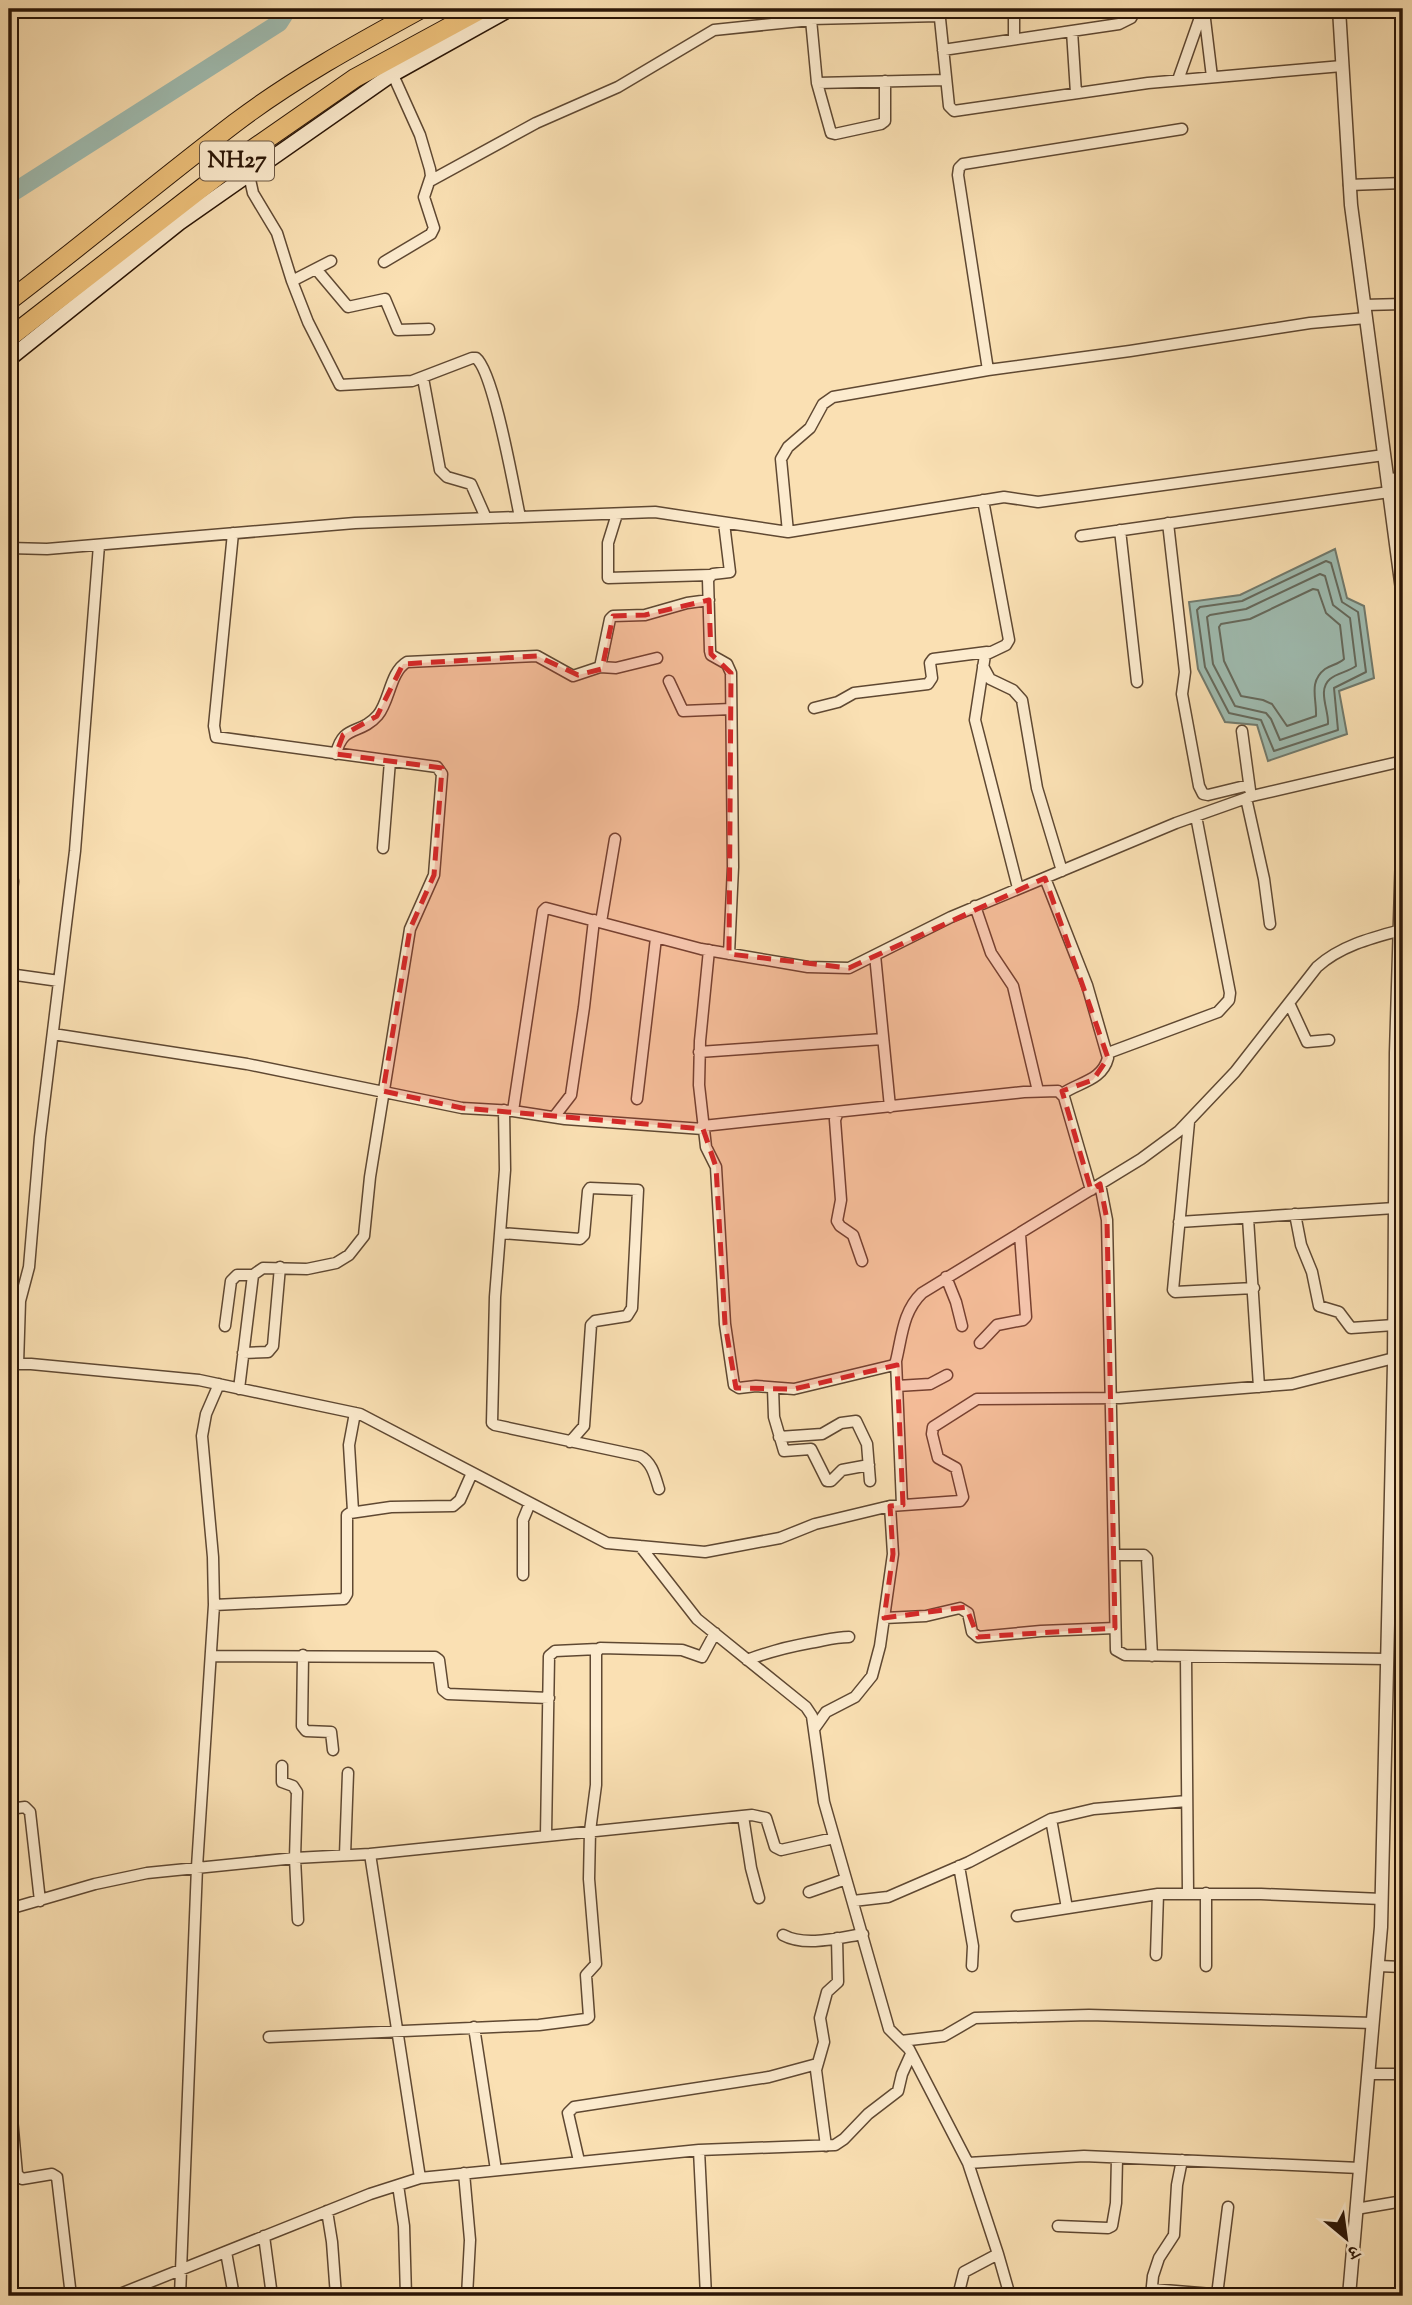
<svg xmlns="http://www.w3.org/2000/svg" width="1412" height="2305" font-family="'Sorts Mill Goudy','Noto Serif Devanagari',serif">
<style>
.water{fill:#9fbcb1;stroke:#717a6d;stroke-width:2}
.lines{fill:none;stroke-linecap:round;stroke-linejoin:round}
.shore{stroke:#65695c;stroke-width:2}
.river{stroke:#9fbcb1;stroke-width:18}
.minor-casing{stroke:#5f4832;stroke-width:13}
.tertiary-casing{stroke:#5f4832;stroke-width:15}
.secondary-casing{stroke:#2b1607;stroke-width:17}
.trunk-casing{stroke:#2b1607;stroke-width:20}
.minor{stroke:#fcebce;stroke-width:10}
.tertiary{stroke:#fcebce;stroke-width:12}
.secondary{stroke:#fcebce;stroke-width:14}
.trunk{stroke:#edc07a;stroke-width:18}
.marked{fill:#d62828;fill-opacity:0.2;stroke:#d62828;stroke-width:5;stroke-dasharray:14 9;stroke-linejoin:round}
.labels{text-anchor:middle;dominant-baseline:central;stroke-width:5;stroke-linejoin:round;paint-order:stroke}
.shield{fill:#fcebce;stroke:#6a5643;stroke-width:2}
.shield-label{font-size:23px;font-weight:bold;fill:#2b1607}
</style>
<rect width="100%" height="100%" fill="#fae0b3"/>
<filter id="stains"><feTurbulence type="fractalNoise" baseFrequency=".00286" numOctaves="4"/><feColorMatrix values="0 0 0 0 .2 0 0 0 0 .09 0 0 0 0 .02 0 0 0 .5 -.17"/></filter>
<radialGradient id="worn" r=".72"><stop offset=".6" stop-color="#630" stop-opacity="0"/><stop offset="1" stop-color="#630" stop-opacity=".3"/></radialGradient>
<path class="water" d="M1335,549L1347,598L1364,606L1374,678L1339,691L1347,734L1268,761L1257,725L1225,722L1198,669L1189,602L1240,595Z"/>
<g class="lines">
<path class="shore" d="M1326,561L1331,563L1342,602L1358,612L1366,672L1334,688L1338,730L1274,751L1261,720L1229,713L1205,667L1197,610L1200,607L1242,601Z
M1320,574L1325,576L1333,605L1350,618L1356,666C1348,672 1337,673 1330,679C1317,690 1329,710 1328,724L1280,740L1271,719L1266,713L1235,706L1213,664L1207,617L1210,615L1246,609Z
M1313,589L1318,590L1326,613L1340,625L1344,659C1339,664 1331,665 1325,669C1308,682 1317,699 1316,716L1287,726L1272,704L1263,700L1241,696L1224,661L1219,627L1221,624L1250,619Z"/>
<path class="river" d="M9,195L279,23L288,9"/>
<g class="minor-casing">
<path id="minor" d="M810,9L817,83L831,133L835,134L881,124L885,121V81
M939,9L949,106L954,111L1148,83L1342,66
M1204,11L1212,77
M810,19L939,16
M1072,31L1076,93
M1014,38V9
M943,50L1119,24L1131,18L1136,9
M1178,80L1203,9
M817,83L946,80
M249,175L253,193L277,233L292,281L308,322L340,385L412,381L472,358H476C494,372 514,489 520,517
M430,181L536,123L618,87L714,30L811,20
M1349,185L1403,183
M384,262L431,234L434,228L424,197L431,176L430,169L420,135L393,75
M316,269L348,307L385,299L398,330L429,329
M292,281L331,261
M1364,305L1403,304
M988,370L958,175L959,168L963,164L1182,129
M423,378L440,470L447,477L471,484L486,518
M1388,479L1403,478
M983,500L1009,640L1006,645L985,655L975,720L1018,888
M617,514L608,543V578L710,575
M724,523L730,572L713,574L708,579L710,651L711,655L727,664L731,673L733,867L729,954
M1168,523L1185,672L1182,694L1199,786L1203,794L1208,795L1249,785
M1120,530L1137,682
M788,532L781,459L788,447L810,428L823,404L833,397L988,370L1130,351L1310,323L1366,318
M233,533L214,726L216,737L437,767L442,774L434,875L410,929L370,1177L364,1236L349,1255L336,1263L307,1269L263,1268L253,1275L239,1389
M1081,536L1389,492
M9,548L47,549L355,523L655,512L788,532L1004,497L1038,502L1384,455
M983,666L990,679L1013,690L1022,700L1037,788L1062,871
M600,667L616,668L657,658
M669,681L683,711L731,709
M814,708L838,702L854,693L928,684L932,678L930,663L933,659L987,652
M1242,731L1250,790
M336,754C343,723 360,736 378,715C390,700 390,672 407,662L537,656L573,676L600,667L610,619L613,616L645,615L687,603L709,600
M1246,798L1264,879L1270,924
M383,848L390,761
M1045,878L1087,985L1108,1058C1102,1081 1079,1082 1062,1094
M975,906L991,953L1013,986L1038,1091
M9,922L13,881
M601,922L615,839
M709,950L700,1041L699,1085L706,1147L716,1167L725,1324L734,1385L739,1388L756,1386L794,1389L894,1365L896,1361C902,1336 903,1311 922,1293L1141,1159L1179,1131L1235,1072L1317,967C1340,946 1371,938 1401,930
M875,955L890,1107
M9,974L59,981
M1289,1003L1307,1042L1329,1040
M53,1034L247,1064L462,1108L513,1111L565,1119L703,1129
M699,1052L883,1039
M1108,1053L1218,1012L1229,1000L1230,993L1196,816
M637,1099L656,938
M504,1110L505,1170L495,1297L492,1423L495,1425L640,1456C652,1462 655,1476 659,1489
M513,1111L543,911L546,908L701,949L808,967L849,968L951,917L1176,823L1252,796L1403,761
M838,1112L835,1120L841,1200L837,1221L840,1226L853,1235L862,1261
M554,1117L571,1095L584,1007L594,920
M1189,1122L1173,1290L1175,1292L1254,1288
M703,1126L1024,1092L1058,1091L1064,1097L1091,1190
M1100,1184L1107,1220L1116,1650L1125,1655L1387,1659
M1295,1214L1301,1245L1312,1272L1319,1306L1339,1312L1351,1328L1394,1325
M1248,1218L1259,1387
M1179,1222L1395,1208
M501,1233L580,1239L584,1235L588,1191L590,1188L638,1190L632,1308L627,1316L595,1321L591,1325L584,1426L570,1442
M946,1277L956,1302L962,1326
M225,1326L231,1281L237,1275H253
M980,1343L997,1325L1023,1320L1026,1317L1020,1234
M243,1353L268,1352L273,1346L280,1267
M896,1361L902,1505
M9,1364H31L199,1380L360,1414L607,1543L705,1552L780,1538L815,1524L890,1506L960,1501L963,1497L956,1468L938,1458L932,1434L933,1427L977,1399L1120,1398L1292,1384L1394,1358
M18,1364L20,1301L29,1267L40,1137L75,851L99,545
M897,1386L930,1384L947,1375
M773,1388L774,1417L784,1451L811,1449L827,1481H831L842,1470L869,1465
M779,1437L822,1434L841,1423L856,1421L867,1444L870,1481
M353,1511L349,1445L355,1413
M640,1546L697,1619L806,1707L812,1716L824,1802L889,2029L909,2049L968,2163L998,2254L1010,2296
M1115,1555H1144L1147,1558L1152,1656
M1389,1573L1403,1574
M523,1575V1520L530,1503
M214,1605L344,1599L347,1594V1515L350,1513L391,1507L453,1506L460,1500L472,1473
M884,1618L926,1616L960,1608L968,1613L972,1632L978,1637L1041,1631L1115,1628
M303,1655L302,1726L306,1731L331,1732L333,1750
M211,1656L435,1657L439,1660L443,1690L448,1694L549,1698
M1186,1656L1188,1893
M747,1660C768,1652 787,1647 809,1643C823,1641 834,1637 849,1637
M814,1729L826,1712L855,1697L872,1676L880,1646L893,1554L890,1506
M282,1766V1782L293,1786L297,1792L295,1858L298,1920
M9,1809L25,1807L30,1812L40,1901
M743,1816L751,1868L759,1898
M1051,1819L1067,1908
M546,1835L549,1656L555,1651L598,1649
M370,1854L752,1815L766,1818L775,1847L781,1850L834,1838
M345,1855L348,1773
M959,1866L973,1946L972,1966
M809,1892L846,1879
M1206,1893V1966
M853,1901L888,1897L969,1862L1051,1819L1094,1809L1187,1801
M9,1909L95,1884L147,1873L295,1858L370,1854L420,2178
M1017,1916L1158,1894H1261L1382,1899
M783,1935C805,1947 838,1938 863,1934
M1156,1955L1158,1894
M1378,1966L1403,1967
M474,2027L496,2170
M269,2037L539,2025L586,2019L589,2017L586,1975L596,1964L589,1879L590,1831L596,1785V1653L600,1648L682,1650L702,1657L715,1633
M901,2041L944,2036L975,2018L1089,2015L1373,2023
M1368,2074H1403
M9,2085L17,2174L22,2179L52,2174L57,2177L71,2296
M826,2146L816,2070L824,2042L820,2018L827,1992L838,1982L837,1938
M699,2150L706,2296
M579,2161L568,2113L574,2107L769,2077L817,2064
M968,2163L1084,2156L1360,2168
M464,2173L470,2240L467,2296
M398,2185L404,2226L406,2296
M1356,2209L1403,2201
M327,2211L332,2242L336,2296
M1058,2226L1108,2228L1112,2226L1116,2203L1117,2158
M264,2236L272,2296
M226,2252L234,2296
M1152,2289L1236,2296
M468,2293L494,2296
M1217,2295L1228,2207
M115,2296L370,2194L420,2178L699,2150L835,2145L844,2139L868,2114L898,2091L902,2074L911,2054
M180,2296L197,1867L214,1605L213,1557L202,1436L206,1414L219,1384
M684,2296L706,2295
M958,2296L964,2272L998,2254
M1151,2296L1153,2276L1159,2258L1174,2235L1177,2185L1182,2160"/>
</g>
<g class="tertiary-casing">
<path id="tertiary" d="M1339,9L1351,205L1403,597
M1349,2296L1381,1927L1394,1364L1396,1053L1403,820"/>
</g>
<g class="secondary-casing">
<path id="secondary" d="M9,359L179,223L388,77L510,9"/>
</g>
<g class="trunk-casing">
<path id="trunk" d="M9,301C85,243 159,181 235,123C293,79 357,44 421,9
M9,338L247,153L355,78L482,9"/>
</g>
<use href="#minor" class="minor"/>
<use href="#tertiary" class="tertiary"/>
<use href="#secondary" class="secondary"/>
<use href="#trunk" class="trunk"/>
</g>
<path class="marked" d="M709,600L711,654L731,673L729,954L849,968L1045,878L1108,1058L1093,1080L1062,1091L1091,1190L1100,1184L1107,1220L1115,1628L978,1637L966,1607L884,1618L893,1554L890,1506L903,1505L897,1365L794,1389L736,1388L725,1324L716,1167L703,1129L462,1108L383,1091L410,929L434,875L442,768L336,754L343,735L377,716L403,664L537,656L578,675L602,669L613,616L645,615Z"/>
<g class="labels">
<rect class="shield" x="200" y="141.5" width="74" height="39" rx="5"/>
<g class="shield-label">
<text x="237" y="161">NH27</text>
</g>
</g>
<rect width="1412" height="2305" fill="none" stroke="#fae0b3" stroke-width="35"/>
<rect x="10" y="10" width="1391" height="2284" fill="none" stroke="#2b1607" stroke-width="3.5"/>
<rect x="18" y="18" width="1377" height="2270" fill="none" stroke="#2b1607" stroke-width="2"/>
<g transform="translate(1346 2238) rotate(151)" stroke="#fcebce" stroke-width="5" paint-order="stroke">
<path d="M0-5L12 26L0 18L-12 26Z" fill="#2b1607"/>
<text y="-10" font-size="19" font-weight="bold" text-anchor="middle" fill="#2b1607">उ</text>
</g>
<rect width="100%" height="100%" filter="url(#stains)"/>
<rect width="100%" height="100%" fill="url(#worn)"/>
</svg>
